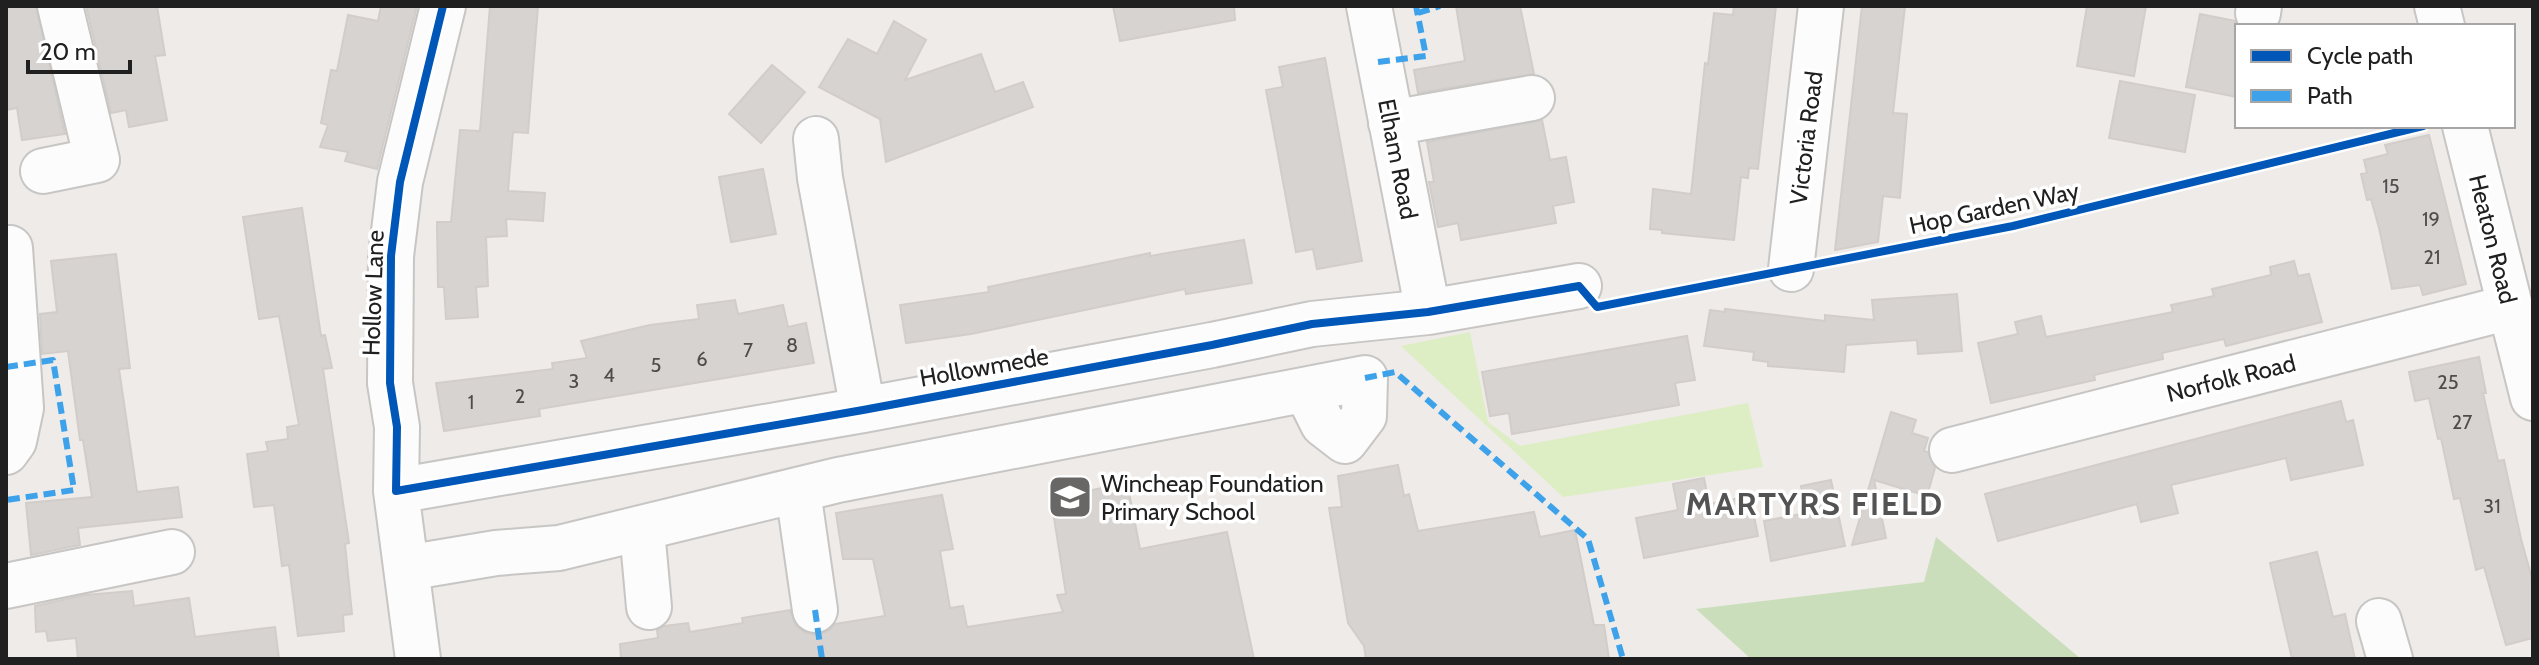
<svg xmlns="http://www.w3.org/2000/svg" width="2539" height="665" font-family="Cabin,sans-serif">
<style>
.grass{fill:#ddeec4}
.forest{fill:#cadebb}
.building{fill:#d7d3d1;stroke:#d2cdc9;stroke-width:2}
.lines{fill:none;stroke-linecap:round;stroke-linejoin:round}
.minor-casing{stroke:#c7c6c4;stroke-width:48}
.minor{stroke:#fcfcfc;stroke-width:44}
.quiet{stroke:#3da2ea;stroke-width:6;stroke-dasharray:12 6;stroke-linecap:butt}
.cycleway-casing{stroke:#fff;stroke-width:13}
.cycleway{stroke:#0057b8;stroke-width:8}
.labels{text-anchor:middle;dominant-baseline:central;stroke-width:7;stroke-linejoin:round;paint-order:stroke}
.number-label{font-size:20px;fill:#4e4d4c}
.street-label{font-size:24px;fill:#202020;stroke:#fff}
.poi-label{font-size:24px;fill:#202020;stroke:#fff;text-anchor:start}
.district-label{font-size:32px;font-weight:bold;letter-spacing:2px;fill:#535353;stroke:#fff}
</style>
<rect width="100%" height="100%" fill="#eeebe8"/>
<path class="grass" d="M1470,332L1488,422L1520,446L1748,403L1763,467L1563,497L1401,346Z"/>
<path class="forest" d="M1936,537L2081,659H1751L1696,609L1924,582Z"/>
<path class="building" d="M6,6H36L65,134L22,140L17,108L6,110Z
M86,6H157L165,55L155,56L167,120L129,127L126,110L111,113Z
M381,6H417L377,169L345,161L348,152L320,147L328,125L321,123L331,70L337,71L348,15L378,21Z
M490,6H538L528,133L513,132L508,191L545,193L543,221L506,219L507,236L486,237L488,286L476,287L478,317L446,319L444,287H438L437,222H451L460,130L480,131Z
M1113,6H1234L1235,20L1120,41Z
M1456,6H1520L1534,74L1418,93L1414,70L1465,61Z
M1734,6H1776L1758,169L1749,168L1748,178L1741,177L1734,240L1662,233V230L1650,229L1653,189L1691,194L1705,63L1708,64L1714,13L1733,15Z
M1862,6H1905L1893,113L1907,114L1900,198L1883,196L1878,242L1835,250Z
M2087,6H2146L2134,76L2077,66Z
M2200,14L2235,21L2237,25V97L2186,87Z
M894,21L926,40L905,80L981,54L995,92L1023,82L1033,107L886,162L880,119L819,87L848,39L877,54Z
M1325,58L1362,261L1317,269L1313,249L1296,252L1266,90L1283,87L1279,67Z
M772,65L805,92L761,143L729,114Z
M2120,81L2195,95L2185,152L2109,138Z
M1542,120L1550,160L1566,157L1574,202L1553,206L1556,223L1461,240L1458,223L1438,227L1429,182H1434L1427,142Z
M2429,135L2466,284L2423,295L2420,285L2392,289L2379,228L2371,199L2367,200L2361,174L2367,173L2364,160L2388,154L2385,145Z
M763,169L776,234L731,242L719,177Z
M302,208L321,336L325,335L332,368L323,369L349,543L345,544L352,614L343,615L344,631L298,636L289,565L282,566L274,505L254,507L247,454L268,451L266,442L288,439L287,427L299,425L279,316L259,319L243,217Z
M1244,240L1252,283L1186,294L1185,289L971,334L906,343L900,305L989,292L988,287L1150,253V256Z
M116,254L130,368L119,369L137,492L178,487L182,517L78,528L80,545L31,555L26,503L92,497L83,440H80L68,351L42,354L40,314L57,312L51,261Z
M2294,261L2298,276L2309,274L2322,322L2226,346L2224,339L2162,353L2163,359L2094,375L2095,380L1991,403L1978,343L2018,334L2015,322L2041,316L2046,337L2173,312L2171,305L2214,296L2212,289L2271,275L2270,267Z
M1957,294L1962,351L1918,354L1917,340L1846,345L1844,372L1768,366V362L1753,360L1754,352L1704,346L1710,310L1725,312V309L1825,321V315L1874,320L1872,300Z
M735,300L738,314L783,305L788,327L806,323L814,363L539,409L540,416L444,431L436,383L553,369L552,363L587,358L581,341L650,325L699,319L697,305Z
M1687,336L1695,380L1675,383L1679,405L1512,434L1509,413L1490,416L1482,372Z
M2479,357L2486,393H2483L2498,461L2504,460L2521,539L2533,582V638L2506,645L2484,567L2476,570L2460,498L2454,499L2441,438L2438,439L2429,398L2415,401L2409,372Z
M2341,401L2346,422L2353,420L2363,465L2291,480L2286,458L2171,485L2178,513L2141,522L2137,504L1998,541L1985,494Z
M1891,412L1916,420L1912,433L1928,438L1924,451L1928,452L1935,468L1927,496L1874,480L1886,538L1852,545Z
M1398,465L1404,496L1409,494L1418,531L1534,512L1540,537L1575,530L1594,625H1604L1609,659H1366L1364,646L1348,623L1329,508L1342,507L1338,476Z
M1704,478L1709,504L1750,496L1758,536L1644,558L1636,518L1678,510L1673,484Z
M1831,480L1845,546L1771,561L1764,521L1806,513L1801,486Z
M1107,487L1108,494L1129,492L1140,549L1227,532L1254,659H621L620,644L658,638L657,630L664,626L688,623L690,632L743,623L742,618L790,610L796,626L806,633L818,635L830,630L835,624L885,616L873,559H843L836,513L942,495L953,549L940,551L950,608L963,606L967,627L1063,612L1057,595L1066,594L1052,505L1073,504L1072,494Z
M2317,552L2333,617L2345,614L2355,659H2292L2270,563Z
M132,591L134,606L189,598L195,637L275,627L279,659H78L76,638L48,641L46,631L36,632L35,606L85,595Z"/>
<g class="lines">
<g class="minor-casing">
<path id="minor" d="M1369,6L1428,312
M2437,6L2442,26
M2258,13L2259,6
M1391,123L1532,98
M2465,126L2533,398
M816,139L820,178L863,410
M43,171L97,160L60,6
M1791,269L1821,6
M1952,450L2510,307
M6,452L14,441L21,408L10,248
M396,491L863,410L1212,345L1312,324L1428,312L1579,286
M798,491L815,610
M642,530L649,607
M406,568L496,553L559,548L838,480L1365,378L1364,416L1345,441L1323,424L1306,390
M6,586L172,552
M2379,621L2390,659
M418,659L396,491L397,427L390,383L391,256L400,182L443,6"/>
</g>
<use href="#minor" class="minor"/>
<path class="quiet" d="M1418,13L1440,6
M1378,62L1426,56L1416,6
M6,367L53,360L74,490L6,500
M1365,378L1395,372L1588,539L1623,659
M815,610L822,659"/>
<g class="cycleway-casing">
<path id="cycleway" d="M443,6L400,182L391,256L390,383L397,427L396,491L863,410L1212,345L1312,324L1428,312L1579,286L1597,307L2013,226L2423,126"/>
</g>
<use href="#cycleway" class="cycleway"/>
</g>
<defs>
<g id="school-square" transform="scale(2.3)"><rect x="-9" y="-9" width="18" height="18" rx="4" fill="#686766" stroke="#fff"/><path d="M0-5L7-2L0 1L-7-2ZM-4 1L0 2.5L4 1V4Q0 6-4 4Z" fill="#fff"/></g>
</defs>
<g fill-rule="evenodd">
<use href="#school-square" x="1070" y="497"/>
</g>
<g class="labels">
<g class="number-label">
<text x="2391" y="186">15</text>
<text x="2431" y="219">19</text>
<text x="2432" y="257">21</text>
<text x="792" y="345">8</text>
<text x="748" y="350">7</text>
<text x="702" y="359">6</text>
<text x="656" y="365">5</text>
<text x="609" y="375">4</text>
<text x="574" y="381">3</text>
<text x="2448" y="382">25</text>
<text x="520" y="396">2</text>
<text x="471" y="402">1</text>
<text x="2462" y="422">27</text>
<text x="2492" y="506">31</text>
</g>
<g class="street-label">
<text transform="translate(1806 138) rotate(-83)">Victoria Road</text>
<text transform="translate(1398 159) rotate(79)">Elham Road</text>
<text transform="translate(1994 208) rotate(-12)">Hop Garden Way</text>
<text transform="translate(2493 239) rotate(76)">Heaton Road</text>
<text transform="translate(373 293) rotate(-88)">Hollow Lane</text>
<text transform="translate(984 367) rotate(-10)">Hollowmede</text>
<text transform="translate(2231 378) rotate(-14)">Norfolk Road</text>
</g>
<g class="poi-label">
<text x="1101" y="483">Wincheap Foundation<tspan x="1101" dy="28">Primary School</tspan></text>
</g>
<g class="district-label">
<text x="1815" y="503">MARTYRS FIELD</text>
</g>
</g>
<rect width="2539" height="665" fill="none" stroke="#202020" stroke-width="16"/>
<rect x="2235" y="24" width="280" height="104" fill="#ffffff" stroke="#a6a6a6" stroke-width="2"/>
<rect x="2251" y="50" width="40" height="12" fill="#0057b8" stroke="#a6a6a6" stroke-width="2"/>
<text x="2307" y="64" font-size="24" fill="#202020">Cycle path</text>
<rect x="2251" y="90" width="40" height="12" fill="#3da2ea" stroke="#a6a6a6" stroke-width="2"/>
<text x="2307" y="104" font-size="24" fill="#202020">Path</text>
<path d="M28 60v12h102v-12" fill="none" stroke="#202020" stroke-width="4"/>
<text x="40" y="60" font-size="24" fill="#202020" stroke="#ffffff" stroke-width="6" paint-order="stroke">20 m</text>
</svg>
